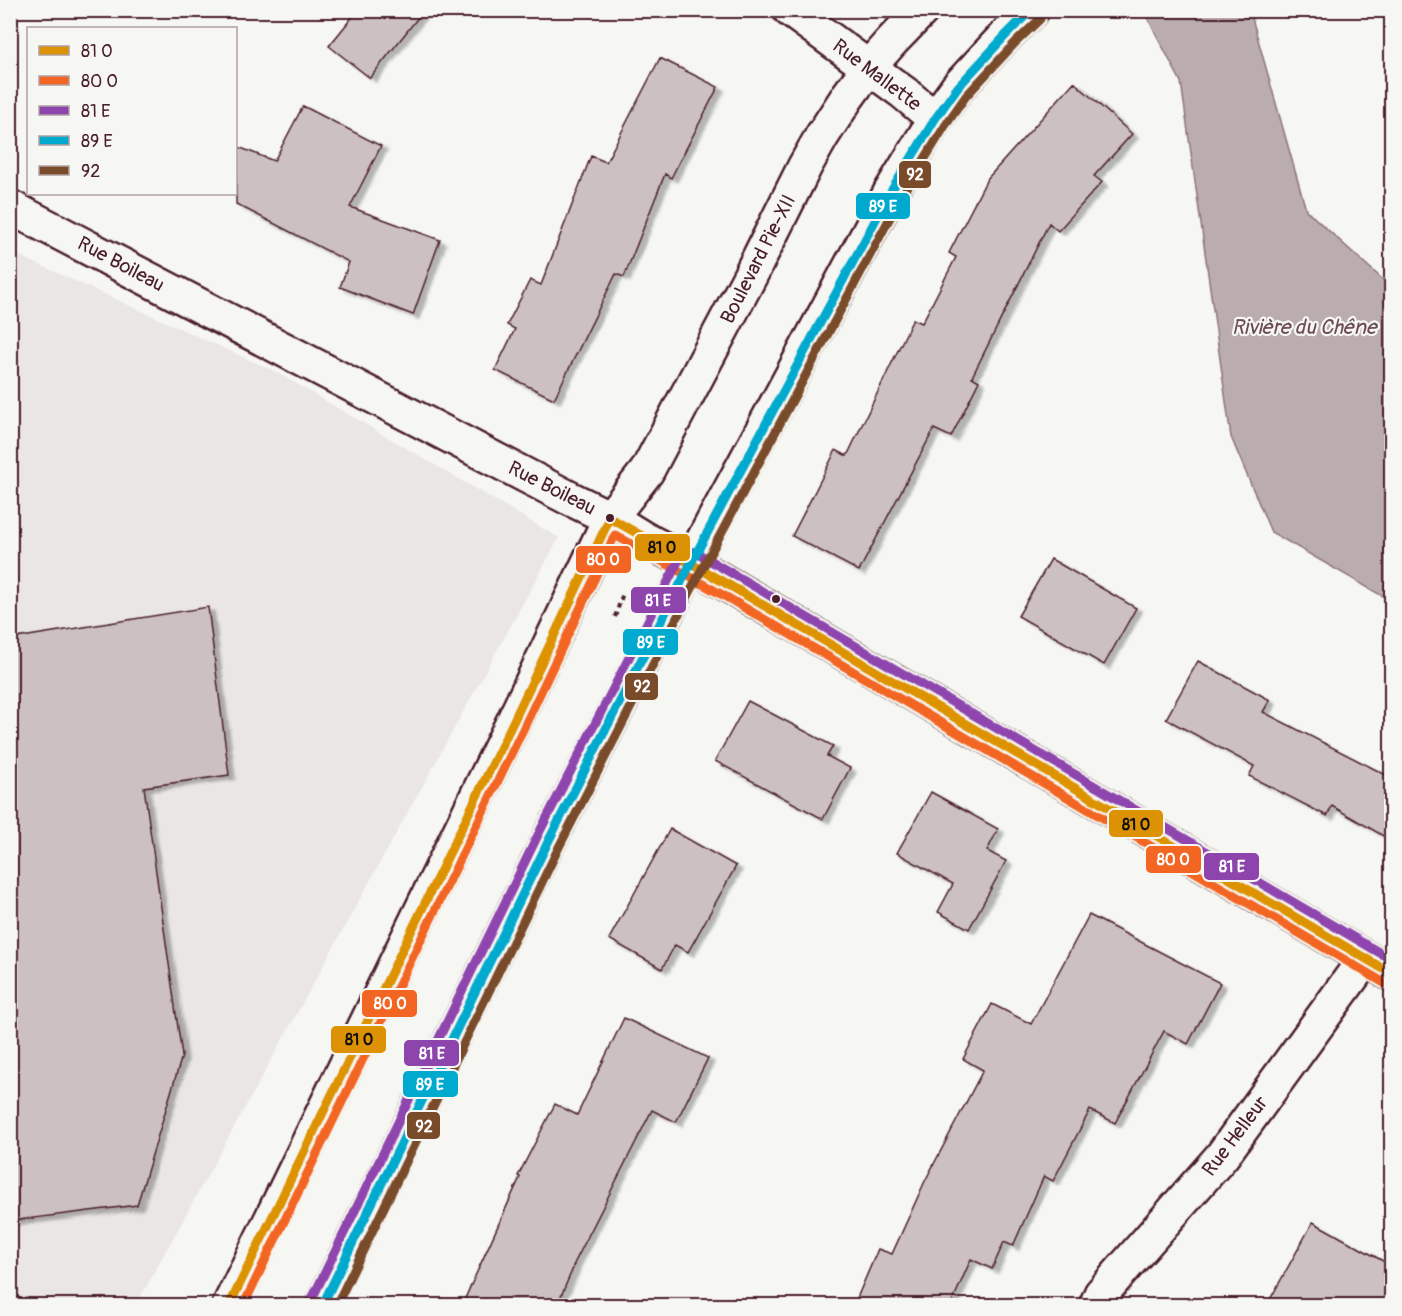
<svg xmlns="http://www.w3.org/2000/svg" width="1402" height="1316" font-family="Pangolin,sans-serif">
<style>
.built{fill:#e9e6e3}
.water{fill:#bbadae;stroke:#8e747a;stroke-width:1.5}
.building{fill:#ccc1c0;stroke:#4a1f2b;stroke-width:1.5;filter:url(#shadow)}
.lines{fill:none;stroke-linecap:round;stroke-linejoin:round}
.street-casing{stroke:#4a1f2b;stroke-width:38}
.secondary-casing{stroke:#4a1f2b;stroke-width:38}
.path{stroke:#4a1f2b;stroke-width:4;stroke-dasharray:4.5 4.5;stroke-linecap:butt}
.street{stroke:#f6f6f2;stroke-width:33}
.secondary{stroke:#f6f6f2;stroke-width:33}
.bus-1-casing{stroke:#f6f6f2;stroke-width:14}
.bus-2-casing{stroke:#f6f6f2;stroke-width:14}
.bus-3-casing{stroke:#f6f6f2;stroke-width:14}
.bus-4-casing{stroke:#f6f6f2;stroke-width:14}
.bus-5-casing{stroke:#f6f6f2;stroke-width:14}
.bus-1{stroke:#dd9206;stroke-width:9}
.bus-2{stroke:#f26522;stroke-width:9}
.bus-3{stroke:#8e44ad;stroke-width:9}
.bus-4{stroke:#00a9ce;stroke-width:9}
.bus-5{stroke:#7a4b2a;stroke-width:9}
.bus-dot{fill:#4a1f2b;stroke:#f6f6f2;stroke-width:2}
.labels{text-anchor:middle;dominant-baseline:central;stroke-width:4.5;stroke-linejoin:round;paint-order:stroke}
.street-label{font-size:20px;fill:#4a1f2b;stroke:#f6f6f2}
.water-label{font-size:21px;font-style:italic;fill:#6c4a52;stroke:#f6f6f2}
.line-badge{stroke:#f6f6f2;stroke-width:2}
.badge-label{font-size:16px;text-anchor:middle;font-weight:bold;fill:#fff}
.pale-badge-label{font-size:16px;text-anchor:middle;font-weight:bold;fill:#111}
</style>
<defs>
<filter id="shadow"><feDropShadow dx="6" dy="4" stdDeviation="1.5" flood-color="#0004"/></filter>
</defs>
<rect width="100%" height="100%" fill="#f6f6f2"/>
<filter id="ink" filterUnits="userSpaceOnUse"><feTurbulence type="fractalNoise" baseFrequency=".0167" numOctaves="2"/><feDisplacementMap in="SourceGraphic" scale="12" xChannelSelector="R" yChannelSelector="G"/><feConvolveMatrix kernelMatrix="1 2 1 2 8 2 1 2 1" color-interpolation-filters="sRGB"/></filter>
<g filter="url(#ink)">
<path class="built" d="M11,252L276,372L559,538L136,1305L11,1306Z"/>
<path class="water" d="M1144,11H1250L1306,210L1391,287V601L1271,532L1231,437L1181,82Z"/>
<path class="building" d="M358,10H424L370,78L329,46Z
M660,58L718,87L671,178L665,174L624,277L616,274L554,399L495,370L515,329L507,325L530,280L541,285L591,156L606,162Z
M1074,82L1132,134L1094,176L1102,182L1058,231L1049,223L972,377L979,381L951,437L934,429L859,571L792,536L836,450L847,456L913,319L922,323L956,257L949,253L987,179Z
M303,106L381,146L350,207L440,240L413,315L340,287L349,262L236,204V146L274,161Z
M1051,559L1136,608L1104,665L1018,616Z
M208,607L229,775L144,787L182,1056L137,1205L10,1221V639Z
M1198,661L1270,700L1263,712L1392,778V841L1332,806L1327,816L1249,776L1254,766L1166,719Z
M748,701L833,746L827,756L850,768L823,819L715,761Z
M931,792L998,829L987,851L1006,861L969,929L938,912L953,884L897,853Z
M670,829L736,866L688,952L675,945L662,969L609,939Z
M1089,915L1220,983L1188,1044L1164,1031L1115,1123L1090,1110L1053,1181L1044,1176L1013,1246L1004,1242L992,1269L971,1259L951,1305H854L878,1249L892,1254L925,1181L983,1070L963,1059L992,1004L1031,1024Z
M624,1018L708,1058L676,1122L652,1110L573,1266H574L557,1305H462L520,1177L518,1176L555,1104L577,1115Z
M1313,1222L1392,1266V1305H1267Z"/>
<g class="lines">
<g class="street-casing">
<path id="street" d="M790,10L904,93L935,119
M10,207L569,498L610,518L644,539L691,563L734,588L1392,974
M1096,1306L1101,1294L1222,1156L1365,959"/>
</g>
<g class="secondary-casing">
<path id="secondary" d="M229,1306L515,718L610,518L647,471L750,276L805,166L822,136L848,96L869,67L891,42L922,10
M322,1306L549,840L666,613L691,563L890,193L935,119L957,88L1006,35L1032,10"/>
</g>
<path class="path" d="M615,617L623,593"/>
<use href="#street" class="street"/>
<use href="#secondary" class="secondary"/>
<g class="bus-1-casing">
<path id="bus-1" d="M229,1306L515,718L610,518L734,588L1392,974"/>
</g>
<g class="bus-2-casing">
<path id="bus-2" d="M243,1306L526,723L615,535L728,598L1386,984"/>
</g>
<g class="bus-3-casing">
<path id="bus-3" d="M311,1301L538,835L680,558C684,551 690,550 697,553L1392,960"/>
</g>
<g class="bus-4-casing">
<path id="bus-4" d="M322,1306L549,840L691,563L890,193L935,119L957,88L1006,35L1031,10"/>
</g>
<g class="bus-5-casing">
<path id="bus-5" d="M336,1306L560,845L702,569L900,199L945,126L966,96L1015,43L1040,19"/>
</g>
<use href="#bus-1" class="bus-1"/>
<use href="#bus-2" class="bus-2"/>
<use href="#bus-3" class="bus-3"/>
<use href="#bus-4" class="bus-4"/>
<use href="#bus-5" class="bus-5"/>
</g>
</g>
<g class="bus-dot">
<circle cx="610" cy="518" r="5"/>
<circle cx="776" cy="599" r="5"/>
</g>
<g class="labels">
<g class="street-label">
<text transform="translate(877 75) rotate(37)">Rue Mallette</text>
<text transform="translate(758 259) rotate(-63)">Boulevard Pie-XII</text>
<text transform="translate(121 264) rotate(28)">Rue Boileau</text>
<text transform="translate(552 488) rotate(27)">Rue Boileau</text>
<text transform="translate(1235 1136) rotate(-53)">Rue Helleur</text>
</g>
<g class="water-label">
<text x="1304" y="327">Rivière du Chêne</text>
</g>
</g>
<g class="line-badge">
<rect x="898" y="160" width="34" height="29" rx="6" fill="#7a4b2a"/>
<rect x="855" y="192" width="56" height="28" rx="6" fill="#00a9ce"/>
<rect x="634" y="533" width="57" height="29" rx="6" fill="#dd9206"/>
<rect x="575" y="545" width="57" height="29" rx="6" fill="#f26522"/>
<rect x="630" y="586" width="57" height="28" rx="6" fill="#8e44ad"/>
<rect x="622" y="628" width="57" height="28" rx="6" fill="#00a9ce"/>
<rect x="624" y="672" width="35" height="29" rx="6" fill="#7a4b2a"/>
<rect x="1108" y="809" width="56" height="29" rx="6" fill="#dd9206"/>
<rect x="1145" y="845" width="57" height="29" rx="6" fill="#f26522"/>
<rect x="1203" y="852" width="57" height="29" rx="6" fill="#8e44ad"/>
<rect x="361" y="989" width="57" height="29" rx="6" fill="#f26522"/>
<rect x="330" y="1025" width="57" height="29" rx="6" fill="#dd9206"/>
<rect x="403" y="1039" width="57" height="28" rx="6" fill="#8e44ad"/>
<rect x="402" y="1070" width="57" height="28" rx="6" fill="#00a9ce"/>
<rect x="406" y="1111" width="35" height="29" rx="6" fill="#7a4b2a"/>
</g>
<g class="badge-label">
<text x="915" y="180">92</text>
<text x="883" y="212">89 E</text>
<text x="603" y="565">80 O</text>
<text x="658" y="606">81 E</text>
<text x="651" y="648">89 E</text>
<text x="642" y="692">92</text>
<text x="1173" y="865">80 O</text>
<text x="1232" y="872">81 E</text>
<text x="390" y="1009">80 O</text>
<text x="432" y="1059">81 E</text>
<text x="430" y="1090">89 E</text>
<text x="424" y="1132">92</text>
</g>
<g class="pale-badge-label">
<text x="662" y="553">81 O</text>
<text x="1136" y="830">81 O</text>
<text x="359" y="1045">81 O</text>
</g>
<rect width="1402" height="1316" fill="none" stroke="#f6f6f2" stroke-width="36"/>
<rect x="18" y="18" width="1366" height="1280" fill="none" stroke="#4a1f2b" stroke-width="2" filter="url(#ink)"/>
<rect x="27" y="27" width="210" height="168" fill="#f6f6f2" stroke="#b1a0a2" stroke-width="1.5"/>
<rect x="39" y="46" width="30" height="9" fill="#dd9206" stroke="#b1a0a2" stroke-width="1.5"/>
<text x="81" y="57" font-size="18" fill="#4a1f2b">81 O</text>
<rect x="39" y="76" width="30" height="9" fill="#f26522" stroke="#b1a0a2" stroke-width="1.5"/>
<text x="81" y="87" font-size="18" fill="#4a1f2b">80 O</text>
<rect x="39" y="106" width="30" height="9" fill="#8e44ad" stroke="#b1a0a2" stroke-width="1.5"/>
<text x="81" y="117" font-size="18" fill="#4a1f2b">81 E</text>
<rect x="39" y="136" width="30" height="9" fill="#00a9ce" stroke="#b1a0a2" stroke-width="1.5"/>
<text x="81" y="147" font-size="18" fill="#4a1f2b">89 E</text>
<rect x="39" y="166" width="30" height="9" fill="#7a4b2a" stroke="#b1a0a2" stroke-width="1.5"/>
<text x="81" y="177" font-size="18" fill="#4a1f2b">92</text>
</svg>
